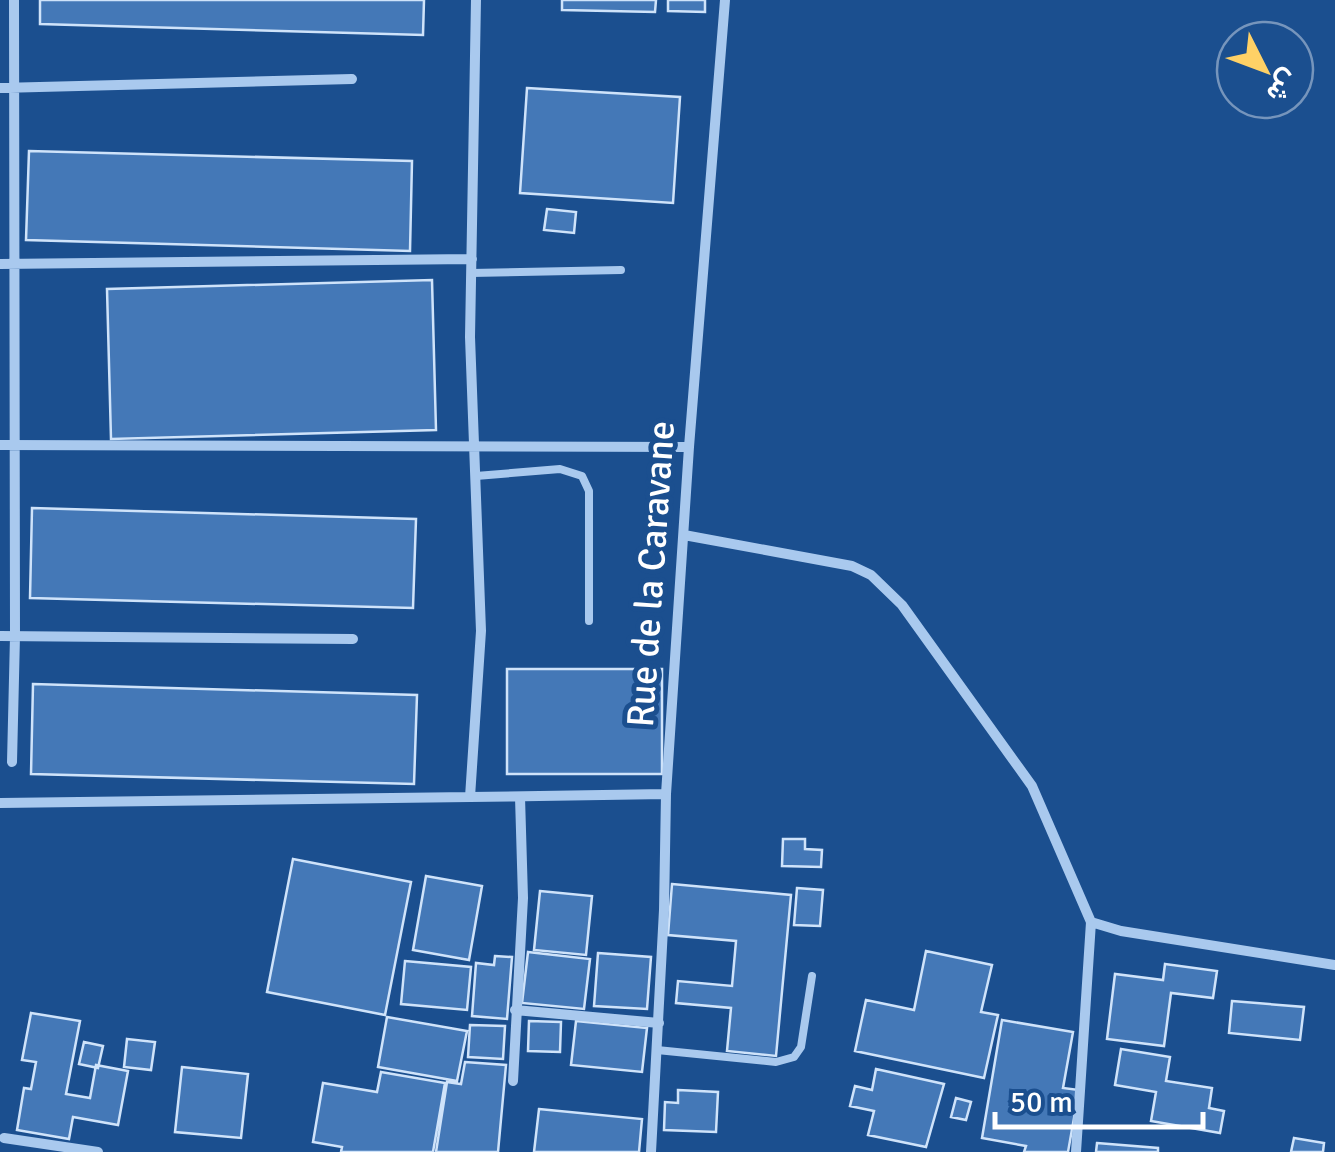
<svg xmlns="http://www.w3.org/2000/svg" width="1335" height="1152" font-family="Signika,Vazirmatn,sans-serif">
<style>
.building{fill:#4478b7;stroke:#cfe3fa;stroke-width:2.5}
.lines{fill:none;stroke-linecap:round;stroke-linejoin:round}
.lane{stroke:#a9c9ee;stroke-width:8}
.street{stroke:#a9c9ee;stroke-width:10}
.labels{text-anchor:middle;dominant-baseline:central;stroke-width:10;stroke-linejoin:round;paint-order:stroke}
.street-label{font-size:38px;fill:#fff;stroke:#1b4f8f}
</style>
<rect width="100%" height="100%" fill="#1b4f8f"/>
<path class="building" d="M40,0H424L423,35L40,24Z
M562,0H656L655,12L562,10Z
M668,0H705V12L668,11Z
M527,88L680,97L673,203L520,193Z
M29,151L412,161L410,251L26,240Z
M547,209L576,212L574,233L544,230Z
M432,280L436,430L111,439L107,289Z
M32,508L416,519L413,608L30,598Z
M507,669H662V774H507Z
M33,684L417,695L414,784L31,774Z
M783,839H805V849L822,850L821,867L782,866Z
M293,859L411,882L385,1015L267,992Z
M426,876L482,886L469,960L413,950Z
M672,884L791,895L776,1056L727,1051L731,1008L676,1003L678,981L732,986L736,941L668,935Z
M797,888L823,890L820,926L794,925Z
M540,891L592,896L586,955L534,950Z
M926,951L992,965L981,1012L998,1015L984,1078L855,1051L866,1000L914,1010Z
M528,952L590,959L584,1009L522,1003Z
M598,953L651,957L647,1009L594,1006Z
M495,956L512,957L507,1019L472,1016L476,963L494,965Z
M405,961L471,967L467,1010L401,1004Z
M1165,964L1217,971L1213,998L1171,993L1164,1046L1107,1039L1115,974L1163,980Z
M1232,1001L1304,1007L1300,1040L1229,1033Z
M31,1013L80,1021L66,1094L90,1098L96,1065L128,1071L118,1125L73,1117L69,1139L17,1130L24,1088L31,1089L36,1062L22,1060Z
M387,1017L467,1031L457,1081L378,1067Z
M1002,1020L1073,1032L1063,1088L1079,1090L1068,1152H1024L1026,1146L982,1138Z
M529,1021L561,1022L560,1052L528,1051Z
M576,1021L647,1028L642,1072L571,1065Z
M470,1025L505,1026L503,1059L468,1057Z
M127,1039L155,1042L151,1070L124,1067Z
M84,1042L103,1046L98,1068L79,1064Z
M1121,1049L1170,1057L1166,1081L1212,1088L1209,1108L1224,1111L1220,1133L1151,1121L1156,1092L1115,1085Z
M465,1062L506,1065L498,1152H436L447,1082L461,1084Z
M182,1067L248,1074L241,1138L175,1132Z
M876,1069L944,1084L926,1147L868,1135L874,1111L850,1106L855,1086L872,1090Z
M381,1072L445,1083L433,1152H341L342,1147L313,1142L323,1083L377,1092Z
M678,1090L718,1092L716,1132L664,1130L665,1102L678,1103Z
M956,1098L971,1102L966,1120L951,1117Z
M539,1109L642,1119L639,1152H534Z
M1294,1138L1324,1143L1323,1152H1291Z
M1097,1143L1158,1148V1152H1096Z"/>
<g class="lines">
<path class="lane" d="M471,273L621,270
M476,476L560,469L582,476L589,491V621
M657,1050L776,1062L794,1057L801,1047L812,976"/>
<path class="street" d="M476,0L470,337L481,631L470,797L666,794
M0,88L352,79
M0,264L472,259
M0,445L689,447
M684,535L852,566L871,575L902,605L1032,786L1091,922L1121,931L1335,965
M0,636L353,639
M12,762L15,636L14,0
M0,803L470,797
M515,1010L659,1023
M513,1081L523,898L520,797
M4,1138L98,1152
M651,1152L664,910L666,794L689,447L725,0
M1076,1152L1091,922"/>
</g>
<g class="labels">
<g class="street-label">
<text transform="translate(651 574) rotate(-86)">Rue de la Caravane</text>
</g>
</g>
<g transform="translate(1265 70) rotate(132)"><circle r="48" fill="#1b4f8f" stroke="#7695bc" stroke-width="2.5"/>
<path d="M0-8L18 38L0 25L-18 38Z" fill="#ffd166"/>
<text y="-15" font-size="28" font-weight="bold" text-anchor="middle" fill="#ffffff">ش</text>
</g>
<path d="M995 1112v15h208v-15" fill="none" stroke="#ffffff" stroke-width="5"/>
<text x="1010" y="1112" font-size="30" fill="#ffffff" stroke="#1b4f8f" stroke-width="8" paint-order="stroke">50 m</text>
</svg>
